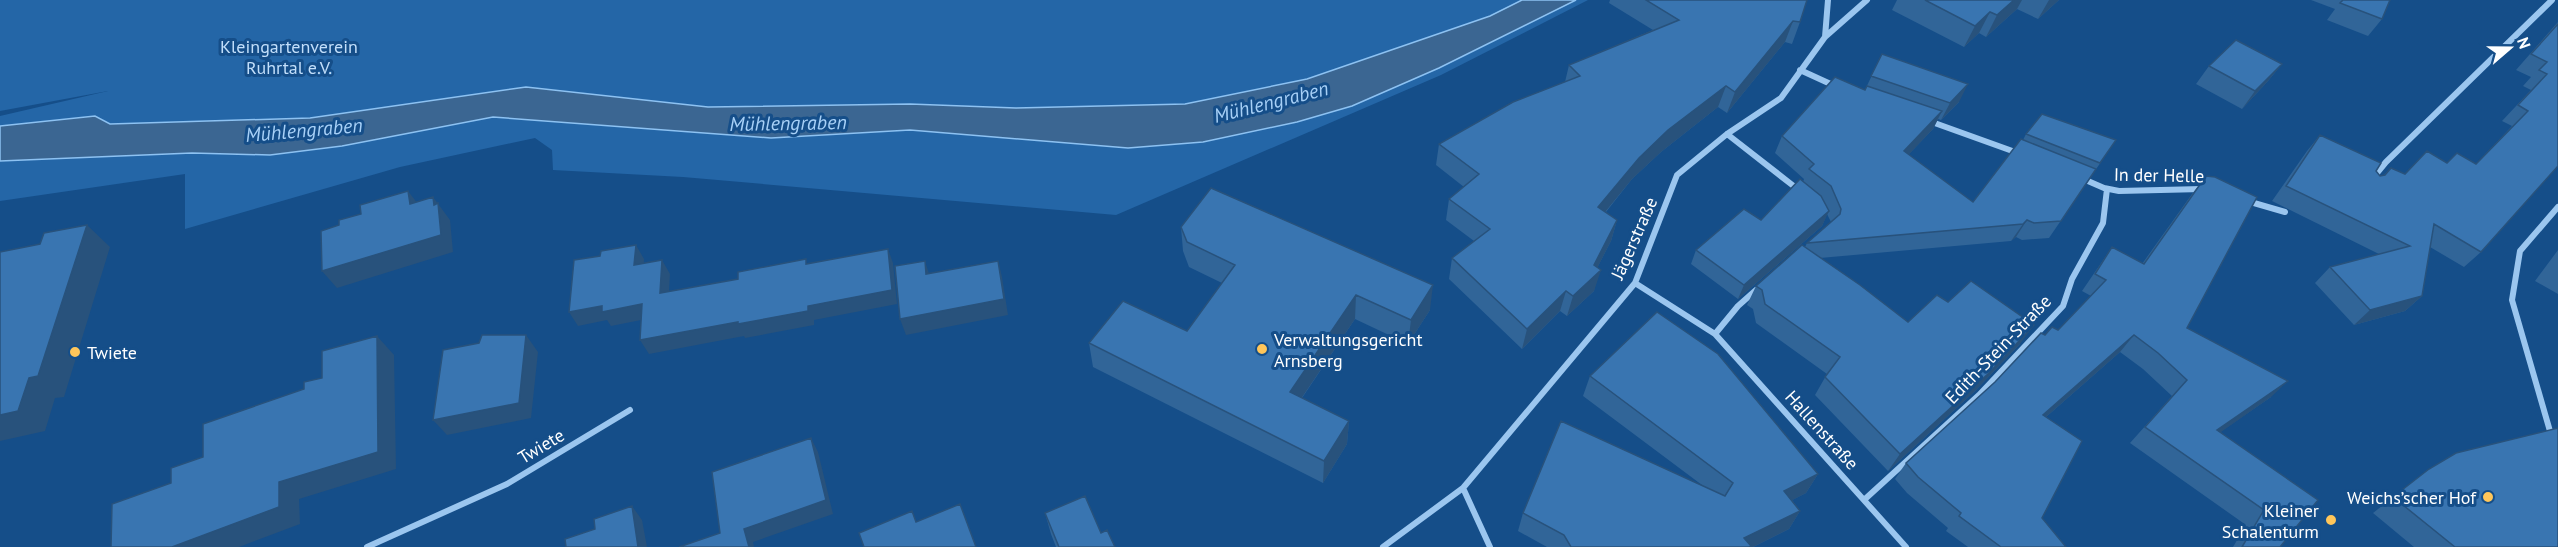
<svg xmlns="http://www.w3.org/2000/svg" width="2558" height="547" font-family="'PT Sans',sans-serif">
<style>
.green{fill:#2466a7}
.water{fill:#3b6692;stroke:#8dc2f2;stroke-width:1.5}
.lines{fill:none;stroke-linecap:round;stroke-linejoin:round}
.street{stroke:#9bc6ef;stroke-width:6}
.wall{fill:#316598}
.shaded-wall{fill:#28527c}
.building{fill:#3975b1;stroke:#28527c;stroke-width:1.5}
.poi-dot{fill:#ffc65a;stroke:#154e89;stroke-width:2}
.labels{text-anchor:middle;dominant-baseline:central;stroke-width:6;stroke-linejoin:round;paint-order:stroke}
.park-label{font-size:18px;fill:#c2dffb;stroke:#154e89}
.street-label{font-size:18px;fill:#fff;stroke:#154e89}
.poi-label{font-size:18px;fill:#fff;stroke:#154e89;text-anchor:start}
.water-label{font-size:20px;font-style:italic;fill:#a7d0f7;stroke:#154e89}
</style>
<rect width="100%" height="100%" fill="#154e89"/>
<path class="green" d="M0,0H1522L1490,16L1307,79L1185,104L1016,108L910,104L708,107L526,87L310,118L110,124L95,116L0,126V116L108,91L0,111Z
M1576,0H1588L1441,75L1116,215L683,177L553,170L552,150L535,138L400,167L185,229V174L0,201V161L192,153L270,155L342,146L493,117L771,138L910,130L1128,148L1203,142L1297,122L1537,20Z"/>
<path class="water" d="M1522,0H1576L1439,68L1352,106L1297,122L1203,142L1128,148L910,130L771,138L493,117L342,146L270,155L192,153L0,161V126L95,116L110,124L310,118L526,87L708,107L910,104L1016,108L1185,104L1307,79L1490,16Z"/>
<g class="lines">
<path class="street" d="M1825,37L1828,0
M1800,70L1835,86
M1929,121L2018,153
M1727,134L1800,191
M2081,178L2104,188L2119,191L2202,189
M2372,179L2386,162L2552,0
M2247,201L2285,212
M1635,283L1715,334L1906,547
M1715,334L1738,306L1756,290
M2552,438L2512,300L2520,251L2558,207
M1463,488L1490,547
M1864,500L1979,395L2063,306L2072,279L2103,223L2107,189
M367,547L507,484L630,410
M1383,547L1463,488L1635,283L1677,175L1727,134L1781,98L1825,37L1867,0"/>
</g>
<path class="wall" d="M1610,0H1807L1800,22L1792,44L1785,42L1727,113L1718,107L1661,152L1632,179L1606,212L1617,220L1611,241L1597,268L1594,291L1567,316L1560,311L1522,349L1449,279L1452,258L1474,241L1446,220L1449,199L1464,187L1436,165L1439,144L1565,82L1569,65L1653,30L1609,3Z
M1897,0H2059L2038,19L2017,9L1986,37L1979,33L1964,47L1892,10Z
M2311,0H2390L2382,19L2368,36L2327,20L2335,9Z
M2558,22V166L2481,252L2464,267L2430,247L2422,296L2405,311L2354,325L2315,283L2330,267L2379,254L2272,201L2307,151L2320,135L2376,171L2380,176L2384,175L2391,168L2405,174L2447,163L2476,164L2512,126L2502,121L2531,90L2523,86L2531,77L2516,70Z
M1882,54L1959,102L1941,120L1938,119L1933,129L1908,155L1973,202L2023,140L2026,134L2116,140L2049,238L2022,240L2016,237L2011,241L1820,258L1908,322L1948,302L2020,344L1975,391L1888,471L1815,395L1827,374L1756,323L1753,309L1747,305L1756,286L1805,247L1807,243L1831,222L1827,214L1822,226L1738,299L1691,264L1696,250L1761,220L1803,182L1804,179L1775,153L1782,136L1865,90Z
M2282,64L2268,81L2242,109L2196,84L2209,66Z
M2206,176L2187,328L2271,397L2220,432L2318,500L2280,547H2233L2246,525L2130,443L2172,396L2143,369L2120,352L2046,417L2042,518L2066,547H1968L1946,531L1948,528L1907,493L1895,479L1906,463L1995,382L2045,335L2058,330L2091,296L2082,291L2112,247L2142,264L2192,194Z
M1181,227L1430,310L1408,344L1355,319L1302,398L1349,421L1347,444L1323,483L1093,367L1089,343L1187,331L1222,283L1189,267L1183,251Z
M2558,250V294L2535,281Z
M1590,376L1818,474L1806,493L1792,500L1800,511L1789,529L1753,547H1547L1518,531L1523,513L1702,485L1583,396Z
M2429,469L2558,547H2414L2373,513Z
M1045,513L1101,533L1115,547H1056L1051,534Z"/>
<path class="shaded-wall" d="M2014,0H2022L2017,9L1986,37L1997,15Z
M2049,0H2059L2038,19Z
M1990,12L1979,33L1964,47L1975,26Z
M1793,21L1785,42L1727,113L1735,92Z
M2282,64L2268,81L2242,109L2255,91Z
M1968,84L1959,102L1941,120L1950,103Z
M1726,86L1718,107L1661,152L1632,179L1592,228L1598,207L1639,158L1668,130Z
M1942,111L1933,129L1895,169L1904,151Z
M408,191L421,208L410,204Z
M433,197L450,220L453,252L337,288L322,271L434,205Z
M1829,211L1822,226L1738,299L1744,285Z
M1617,220L1611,241L1592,278L1601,270L1594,291L1567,316L1573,296L1594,265Z
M2027,220L2016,237L2011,241L2023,224Z
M87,225L110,247L64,397L55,398L45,431L0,441V415Z
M636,245L644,259L643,279L634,265Z
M888,249L893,263L897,304L814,320V325L745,338L744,336L649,354L640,340Z
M662,260L670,274L668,307L660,293Z
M925,261L930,277L926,274Z
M998,261L1002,277L1008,315L906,335L900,319Z
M1433,285L1430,310L1408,344L1411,320Z
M1566,291L1560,311L1522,349L1527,329Z
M1356,295L1355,319L1290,415V392Z
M2422,296L2405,311L2354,325L2370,310Z
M642,304L651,318L611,326L607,320L578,326L569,312L602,306Z
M2034,325L2020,344L1975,391L1888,471L1900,454Z
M526,335L538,352L531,418L447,435L433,420Z
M2134,335L2120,352L2030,431L2043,415Z
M377,336L394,355L396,469L299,499L300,524L239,547H172Z
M2288,381L2271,397L2201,446L2217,430Z
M1349,421L1347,444L1323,483L1324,461Z
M811,438L818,452L833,514L753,542L754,547H749L744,529Z
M1818,474L1806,493L1773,510L1784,491Z
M632,506L642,520L647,547H638Z
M1800,511L1789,529L1753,547H1739L1744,538Z"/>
<path class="building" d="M1646,0H1807L1800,22L1793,21L1735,92L1726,86L1668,130L1639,158L1598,207L1617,220L1594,265L1601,270L1573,296L1566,291L1527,329L1452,258L1490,229L1449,199L1479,174L1439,144L1513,102L1580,76L1569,65L1679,20Z
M1925,0H2014L1997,15L1990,12L1975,26Z
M2343,0H2390L2382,19L2340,3Z
M2558,24V166L2481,252L2434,224L2422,296L2370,310L2330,267L2410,246L2286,186L2320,135L2381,163L2376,171L2380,176L2385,175L2391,168L2405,174L2427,151L2447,163L2457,153L2476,164L2528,111L2518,105L2547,74L2539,70L2547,62L2531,54Z
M2236,40L2282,64L2255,91L2209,66Z
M1882,54L1968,84L1950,103L1871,76Z
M1835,77L1865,90L1867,86L1942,111L1904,151L1973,202L2021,139L2096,169L2061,221L2034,223L2027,220L2023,224L1807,243L1840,214L1841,209L1831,186L1809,169L1814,164L1782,136Z
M2042,114L2116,140L2100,163L2026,134Z
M2206,176L2215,177L2257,197L2187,328L2288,381L2217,430L2318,500L2280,547H2242L2264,510L2145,427L2187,380L2158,353L2134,335L2043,415L2082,441L2042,518L2066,547H2001L1959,516L1961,513L1918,477L1906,463L1995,382L2041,333L2045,335L2052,327L2058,330L2106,280L2095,274L2112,247L2144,264Z
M1800,179L1821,196L1829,211L1744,285L1696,250L1744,209L1761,220Z
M1211,188L1433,285L1411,320L1356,295L1290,392L1349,421L1324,461L1089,343L1123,301L1187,331L1235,265L1187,242L1181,227Z
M408,191L410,204L433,197L434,205L438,203L441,235L322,271L321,231L339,225V220L361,214L360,205Z
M87,225L38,376L29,378L18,411L0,415V252L40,244L44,233Z
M636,245L634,265L662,260L660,293L738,279V272L806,259V264L888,249L892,290L808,306V311L738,324V322L640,340L642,304L602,312V306L569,312L574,260L600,256L601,251Z
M1802,245L1860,285L1908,322L1937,295L1948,302L1971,281L2034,325L1989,373L1900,454L1825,377L1840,357L1765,304L1762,290L1756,286Z
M925,261L926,274L998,261L1004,299L900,319L895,266Z
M1657,312L1718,354L1818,474L1784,491L1800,511L1744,538L1751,546L1749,547H1571L1564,535L1523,513L1561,421L1725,496L1733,483L1590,376Z
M482,335H526L519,403L433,420L443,350L479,343Z
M377,336L378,452L279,482V507L172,547H111L112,504L171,483V468L203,457V424L304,389V382L322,378V351Z
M2558,428V547H2455L2393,497L2429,469L2456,453Z
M811,438L826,500L744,529L749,547H679L720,533L712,472Z
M1085,496L1101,533L1107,530L1115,547H1059L1045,513Z
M960,504L976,547H864L859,533L912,511L916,522Z
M632,506L638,547H566L565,539L595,529L594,519Z"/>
<g class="poi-dot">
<circle cx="1262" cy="349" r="6"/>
<circle cx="75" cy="352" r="6"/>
<circle cx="2488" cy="497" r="6"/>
<circle cx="2331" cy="520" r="6"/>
</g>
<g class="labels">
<g class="park-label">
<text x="289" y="46">Kleingartenverein<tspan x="289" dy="21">Ruhrtal e.V.</tspan></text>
</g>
<g class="street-label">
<text transform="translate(2159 175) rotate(1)">In der Helle</text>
<text transform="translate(1634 238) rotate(-66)">Jägerstraße</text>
<text transform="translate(1998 349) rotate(-46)">Edith-Stein-Straße</text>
<text transform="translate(1822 430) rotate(48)">Hallenstraße</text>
<text transform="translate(541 446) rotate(-31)">Twiete</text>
</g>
<g class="poi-label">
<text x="1274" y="339">Verwaltungsgericht<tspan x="1274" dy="21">Arnsberg</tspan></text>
<text x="87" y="352">Twiete</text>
<text x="2476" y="497" text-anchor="end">Weichs’scher Hof</text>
<text x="2319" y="510" text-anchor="end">Kleiner<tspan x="2319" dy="21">Schalenturm</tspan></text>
</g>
<g class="water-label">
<text transform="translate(1271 102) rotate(-14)">Mühlengraben</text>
<text transform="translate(788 123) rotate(-1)">Mühlengraben</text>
<text transform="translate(304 130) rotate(-5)">Mühlengraben</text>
</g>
</g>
<g transform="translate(2510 48) rotate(70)" stroke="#154e89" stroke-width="4.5" paint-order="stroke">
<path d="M0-4.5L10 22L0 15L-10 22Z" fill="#ffffff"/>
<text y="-9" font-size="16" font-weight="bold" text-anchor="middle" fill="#ffffff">N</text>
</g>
</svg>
